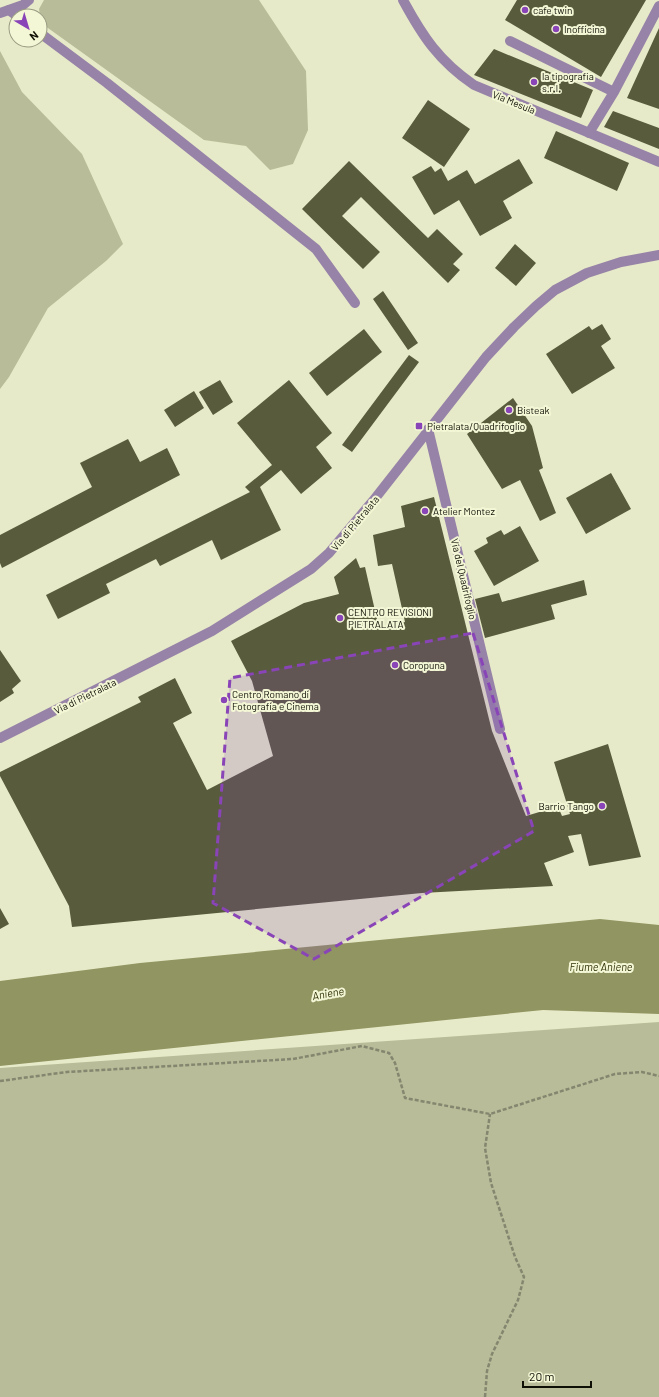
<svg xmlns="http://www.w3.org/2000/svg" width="659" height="1397" font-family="Barlow,sans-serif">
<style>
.green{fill:#b9bc98}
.water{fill:#919561}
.building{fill:#595b3d}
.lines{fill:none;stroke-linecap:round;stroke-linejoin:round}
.path{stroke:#84866f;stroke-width:2.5;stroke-dasharray:4 2;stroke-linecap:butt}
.service{stroke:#9783a8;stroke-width:10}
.minor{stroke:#9783a8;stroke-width:10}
.tertiary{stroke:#9783a8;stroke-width:10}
.marked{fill:#8944b7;fill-opacity:0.2;stroke:#8944b7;stroke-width:3;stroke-dasharray:8 5;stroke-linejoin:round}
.poi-dot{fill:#8944b7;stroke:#f4f7d5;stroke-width:1.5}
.labels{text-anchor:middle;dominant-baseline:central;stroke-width:4;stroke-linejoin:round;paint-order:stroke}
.poi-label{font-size:10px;fill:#0f1005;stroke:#f4f7d5;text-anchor:start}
.street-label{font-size:10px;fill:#0f1005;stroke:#f4f7d5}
.water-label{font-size:11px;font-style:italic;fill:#303207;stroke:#f4f7d5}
</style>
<rect width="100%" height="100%" fill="#e7eac8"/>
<path class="green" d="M44,0H259L306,71L308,130L293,164L270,170L246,146L204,140L41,23L39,9Z
M0,51L22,92L82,154L123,244L106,261L48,308L9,377L0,389Z
M659,1022V1397H0V1068Z"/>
<path class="water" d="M600,919L659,925V1014L543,1010L0,1066V981L140,963Z"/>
<path class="building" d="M517,0H646L601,77L505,20Z
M659,28V109L627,98Z
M494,49L593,90L581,118L474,75Z
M428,100L470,129L444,167L402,138Z
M613,111L659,128V149L604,127Z
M556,131L629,163L617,191L544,158Z
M519,159L533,183L503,201L512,218L480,236L459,200L434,215L412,177L431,166L435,172L441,168L448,181L467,170L475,184Z
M349,161L428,238L437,229L463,254L453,264L460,270L448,283L361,197L342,216L380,252L363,269L302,209Z
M515,244L536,263L516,286L495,268Z
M383,291L418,343L408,350L373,299Z
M602,324L611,339L601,346L615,368L572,394L546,354L589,326L592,330Z
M364,329L382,352L327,396L309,373Z
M409,355L419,362L352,452L342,445Z
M220,380L233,402L213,415L199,392Z
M289,380L332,433L316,447L332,468L301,494L281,470L260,487L281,530L221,560L212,540L160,566L156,559L106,584L110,593L58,619L46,595L250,492L245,487L272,465L237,423Z
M194,391L204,408L175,427L164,410Z
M513,398L532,426L543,468L539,470L556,513L540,521L520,480L502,489L467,434Z
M128,439L140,462L167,448L180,475L2,568L0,563V535L92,487L80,463Z
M611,473L631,509L586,534L566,498Z
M434,497L492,731L526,816L546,810L550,812L559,809L562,816L570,814L554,762L608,744L641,857L589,866L581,834L568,836L574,852L544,863L553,886L422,893L72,927L69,906L0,776V772L141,702L138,697L175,678L192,713L173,723L207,790L273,756L252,681L231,641L304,603L339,594L334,577L356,558L360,568L365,567L379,628L405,622L392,564L378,566L373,535L405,527L401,506Z
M520,526L539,561L494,586L474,551L488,543L486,538L501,530L504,535Z
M584,580L587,595L551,605L555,619L485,638L475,599L499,593L502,602Z
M0,650L21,681L12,689L14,693L0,702Z
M0,908L9,924L0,929Z"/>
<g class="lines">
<path class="path" d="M0,1081L67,1072L293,1059L362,1046L389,1053L395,1063L405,1098L490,1114L615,1074L642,1072L659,1076
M485,1397L487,1371L492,1354L518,1300L524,1277L515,1257L491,1183L485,1148L490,1114"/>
<path class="service" d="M9,10L17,16
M40,33L107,83L316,249L355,303
M510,41L614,92
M589,133L614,92L659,6"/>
<path class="minor" d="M403,0C423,37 439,61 474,85L659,162
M0,13L23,5L29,0
M428,429L500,729"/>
<path class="tertiary" d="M0,738L212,631L311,569L329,553L373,501L486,357L514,327L536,306L555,290L587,273L621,262L659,255"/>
</g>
<path class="marked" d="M473,633L534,831L314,959L213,903L230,678Z"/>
<g class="poi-dot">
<circle cx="525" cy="10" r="4"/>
<circle cx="556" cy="29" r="4"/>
<circle cx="534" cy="82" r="4"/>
<circle cx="509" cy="410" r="4"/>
<rect x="415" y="422" width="8" height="8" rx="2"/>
<circle cx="425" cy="511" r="4"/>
<circle cx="340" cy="618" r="4"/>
<circle cx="395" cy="665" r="4"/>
<circle cx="224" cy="700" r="4"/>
<circle cx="602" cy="806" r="4"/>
</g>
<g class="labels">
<g class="poi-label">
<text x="533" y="10">cafe twin</text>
<text x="564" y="29">Inofficina</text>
<text x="542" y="76">la tipografia<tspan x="542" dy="12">s.r.l.</tspan></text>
<text x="517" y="410">Bisteak</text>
<text x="427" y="426">Pietralata/Quadrifoglio</text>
<text x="433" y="511">Atelier Montez</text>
<text x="348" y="612">CENTRO REVISIONI<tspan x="348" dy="12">PIETRALATA</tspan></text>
<text x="403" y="665">Coropuna</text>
<text x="232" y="694">Centro Romano di<tspan x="232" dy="12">Fotografia e Cinema</tspan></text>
<text x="594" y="806" text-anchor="end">Barrio Tango</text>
</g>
<g class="street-label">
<text transform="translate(514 102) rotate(22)">Via Mesula</text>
<text transform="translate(355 523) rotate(-50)">Via di Pietralata</text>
<text transform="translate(464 579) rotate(77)">Via del Quadrifoglio</text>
<text transform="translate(85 696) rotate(-26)">Via di Pietralata</text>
</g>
<g class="water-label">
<text x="601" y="966">Fiume Aniene</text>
<text transform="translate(328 993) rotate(-10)">Aniene</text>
</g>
</g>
<g transform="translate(28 28) rotate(142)"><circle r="19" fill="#f4f7d5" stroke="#989b82"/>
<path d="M0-3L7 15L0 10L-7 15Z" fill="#8944b7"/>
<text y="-6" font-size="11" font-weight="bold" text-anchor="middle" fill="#0f1005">N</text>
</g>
<path d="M523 1381v6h68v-6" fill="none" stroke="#0f1005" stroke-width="2"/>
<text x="529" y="1381" font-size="12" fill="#0f1005" stroke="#f4f7d5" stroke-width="3" paint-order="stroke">20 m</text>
</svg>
